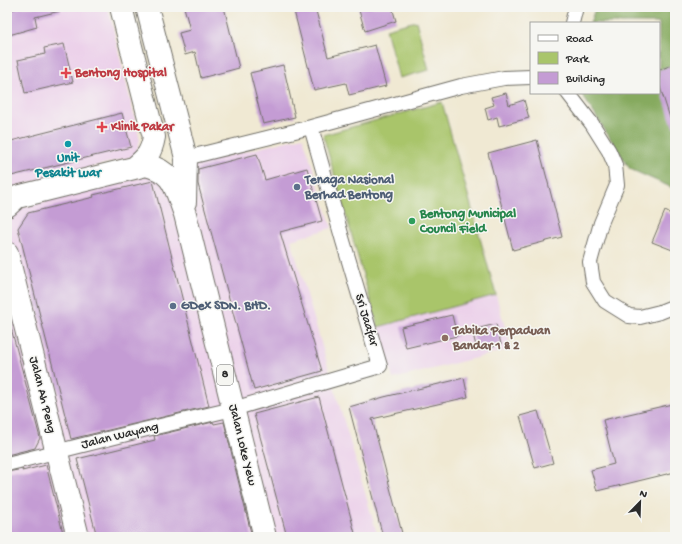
<svg xmlns="http://www.w3.org/2000/svg" width="682" height="544" font-family="'Gochi Hand',sans-serif">
<style>
.built{fill:#ecd1ea}
.green{fill:#a9c56b;stroke:#6a784b}
.forest{fill:#86aa5f;stroke:#586a45}
.building{fill:#c49cd4}
.lines{fill:none;stroke-linecap:round;stroke-linejoin:round}
.street-casing{stroke:#706e66;stroke-width:16}
.primary-casing{stroke:#706e66;stroke-width:24}
.street{stroke:#fff;stroke-width:14}
.primary{stroke:#fff;stroke-width:22}
.health-dot{fill:#e0444e;stroke:#f6f6f2;stroke-width:1.5}
.culture-dot{fill:#0f9aa8;stroke:#f6f6f2;stroke-width:1.5}
.service-dot{fill:#5c6f8a;stroke:#f6f6f2;stroke-width:1.5}
.leisure-dot{fill:#2e9e5b;stroke:#f6f6f2;stroke-width:1.5}
.education-dot{fill:#8d6e63;stroke:#f6f6f2;stroke-width:1.5}
.labels{text-anchor:middle;dominant-baseline:central;stroke-width:3;stroke-linejoin:round;paint-order:stroke}
.shield{fill:#f6f6f2;stroke:#686867;stroke-width:1}
.shield-label{font-size:12px;font-weight:bold;fill:#2b2b2b}
.health-label{font-size:13px;font-weight:bold;fill:#be3a42;stroke:#f6f6f2;text-anchor:start}
.culture-label{font-size:13px;font-weight:bold;fill:#0d838f;stroke:#f6f6f2}
.service-label{font-size:13px;font-weight:bold;fill:#4e5e75;stroke:#f6f6f2;text-anchor:start}
.leisure-label{font-size:13px;font-weight:bold;fill:#27864d;stroke:#f6f6f2;text-anchor:start}
.street-label{font-size:13px;fill:#2b2b2b;stroke:#f6f6f2}
.education-label{font-size:13px;font-weight:bold;fill:#785e54;stroke:#f6f6f2;text-anchor:start}
</style>
<rect width="100%" height="100%" fill="#f6f6f2"/>
<filter id="ink" filterUnits="userSpaceOnUse"><feTurbulence type="fractalNoise" baseFrequency=".025" numOctaves="2"/><feDisplacementMap in="SourceGraphic" scale="8" xChannelSelector="R" yChannelSelector="G"/><feConvolveMatrix kernelMatrix="1 2 1 2 8 2 1 2 1" color-interpolation-filters="sRGB"/></filter>
<filter id="wash" filterUnits="userSpaceOnUse"><feTurbulence type="fractalNoise" baseFrequency=".012" numOctaves="4" result="noise"/><feDisplacementMap in="SourceGraphic" scale="16" xChannelSelector="R" yChannelSelector="G"/><feGaussianBlur stdDeviation="0.9" result="paint"/><feColorMatrix in="noise" values="0 0 0 0 0 0 0 0 0 0 0 0 0 0 0 0 0 1.4 0 .05"/><feComposite in="paint" operator="in"/></filter>
<g filter="url(#wash)">
<rect width="100%" height="100%" fill="#f0e9d3"/>
<path class="built" d="M7,7H108L140,140L135,156L7,189Z
M303,137L332,228L291,240L378,537H7V211Z
M496,295L511,349L393,379L378,327Z"/>
<path class="green" d="M416,21L429,70L399,78L386,29Z
M442,102L496,295L378,327L323,135Z"/>
<path class="forest" d="M594,7H675V189L630,169L581,93H659V23H590L595,9Z"/>
<g id="blocks">
<path class="building" d="M22,7H60V11L35,17L37,27L9,35L7,28V11Z
M184,7H224L239,68L201,78L195,52L185,55L179,33L190,30Z
M293,7H315L328,57L375,45L386,86L349,95L346,83L314,90Z
M358,7H392L396,21L365,31Z
M64,44L73,82L25,93L18,60L45,54L44,48Z
M283,65L295,117L263,124L250,73Z
M672,65L675,73V126L673,127L659,84V70Z
M506,93L509,105L524,100L529,118L499,126L497,117L488,120L485,108L494,105L491,97Z
M122,113L131,147L7,177V142Z
M537,140L562,237L513,250L488,153Z
M257,154L265,180L307,168L322,221L280,232L322,371L254,390L198,184V169Z
M153,181L209,406L71,439L18,228L28,213L94,197L93,195Z
M665,211L675,216V251L652,242Z
M452,315L457,336L406,348L401,327Z
M7,324H10L40,438L35,448L7,455Z
M496,324L501,344L477,350L472,330Z
M464,378L468,397L372,419L403,537H383L349,407L384,397Z
M319,397L356,537H287L254,414Z
M672,404L675,417V472L597,491L591,470L614,464L603,420Z
M538,411L553,463L535,468L520,416Z
M213,422L214,424L224,422L252,537H97L77,459L155,440L154,436Z
M46,465L64,537H7V472L23,469L22,471Z"/>
</g>
</g>
<g filter="url(#ink)">
<use href="#blocks" fill-opacity="0" stroke="#706e66" stroke-width="1"/>
<g class="lines">
<g class="street-casing">
<path id="street" d="M572,23L576,7
M568,93L592,124L609,151L615,165L617,185L601,223L590,262L593,282L605,301L629,316L640,317L660,312L675,306
M186,158L311,127L461,86L504,78L531,77
M7,464L143,430L233,409L380,366L343,241L311,127"/>
</g>
<g class="primary-casing">
<path id="primary" d="M121,7L154,137C151,154 146,158 134,168
M147,7L186,158L185,202
M7,206L17,197L146,165C175,172 175,189 185,214L265,537
M7,253L78,537"/>
</g>
<use href="#street" class="street"/>
<use href="#primary" class="primary"/>
</g>
</g>
<g class="health-dot">
<path d="M64 67h4v4h4v4h-4v4h-4v-4h-4v-4h4z"/>
<path d="M100 121h4v4h4v4h-4v4h-4v-4h-4v-4h4z"/>
</g>
<circle class="culture-dot" cx="68" cy="144" r="4"/>
<g class="service-dot">
<circle cx="297" cy="187" r="4"/>
<circle cx="173" cy="306" r="4"/>
</g>
<circle class="leisure-dot" cx="412" cy="221" r="4"/>
<circle class="education-dot" cx="445" cy="338" r="4"/>
<g class="labels">
<rect class="shield" x="217" y="365" width="16" height="20" rx="3"/>
<g class="shield-label">
<text x="225" y="375">8</text>
</g>
<g class="health-label">
<text x="75" y="73">Bentong Hospital</text>
<text x="111" y="127">Klinik Pakar</text>
</g>
<g class="culture-label">
<text x="68" y="158">Unit<tspan x="68" dy="15">Pesakit Luar</tspan></text>
</g>
<g class="service-label">
<text x="305" y="180">Tenaga Nasional<tspan x="305" dy="15">Berhad Bentong</tspan></text>
<text x="181" y="306">GDex SDN. BHD.</text>
</g>
<g class="leisure-label">
<text x="420" y="214">Bentong Municipal<tspan x="420" dy="15">Council Field</tspan></text>
</g>
<g class="street-label">
<text transform="translate(366 320) rotate(73)">Sri Jaafar</text>
<text transform="translate(42 395) rotate(76)">Jalan Ah Peng</text>
<text transform="translate(120 436) rotate(-14)">Jalan Wayang</text>
<text transform="translate(242 445) rotate(76)">Jalan Loke Yew</text>
</g>
<g class="education-label">
<text x="453" y="331">Tabika Perpaduan<tspan x="453" dy="15">Bandar 1 &amp; 2</tspan></text>
</g>
</g>
<rect width="682" height="544" fill="none" stroke="#f6f6f2" stroke-width="24"/>
<rect x="530" y="22" width="130" height="72" fill="#f6f6f2" stroke="#a5a5a2"/>
<rect x="538" y="35" width="20" height="6" fill="#ffffff" stroke="#a5a5a2"/>
<text x="566" y="42" font-size="12" fill="#2b2b2b">Road</text>
<rect x="538" y="52" width="20" height="12" fill="#a9c56b" stroke="#a5a5a2"/>
<text x="566" y="62" font-size="12" fill="#2b2b2b">Park</text>
<rect x="538" y="72" width="20" height="12" fill="#c49cd4" stroke="#a5a5a2"/>
<text x="566" y="82" font-size="12" fill="#2b2b2b">Building</text>
<g transform="translate(640 502) rotate(23)" stroke="#f6f6f2" stroke-width="3" paint-order="stroke">
<path d="M0-3L7 15L0 10L-7 15Z" fill="#2b2b2b"/>
<text y="-6" font-size="11" font-weight="bold" text-anchor="middle" fill="#2b2b2b">N</text>
</g>
</svg>
